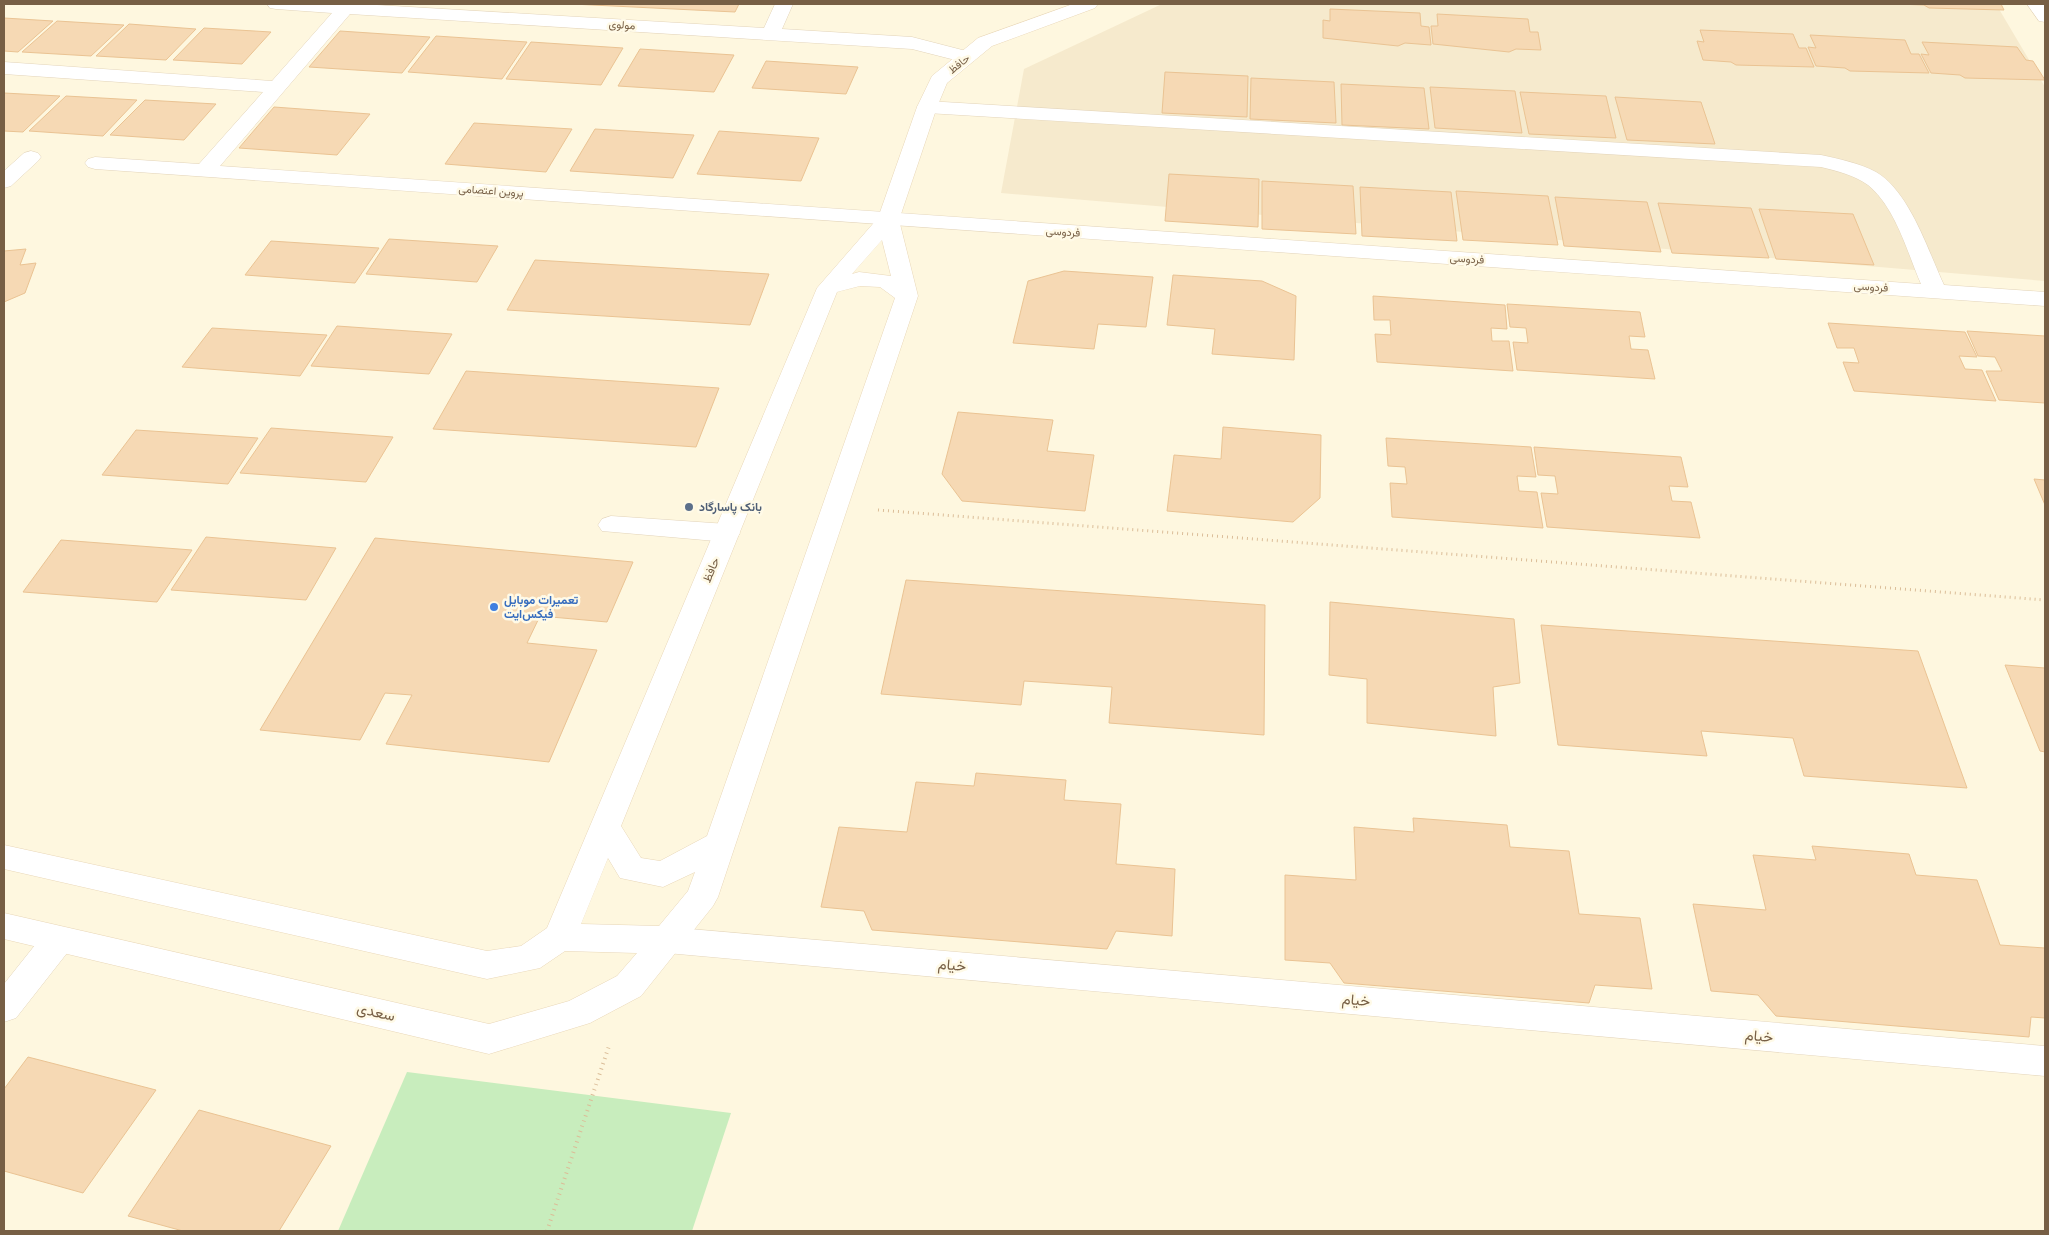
<svg xmlns="http://www.w3.org/2000/svg" width="2049" height="1235" font-family="Roboto,Vazirmatn,sans-serif">
<style>
.residential{fill:#f6eacd}
.green{fill:#c8edbd}
.building{fill:#f6d9b4;stroke:#eac393}
.lines{fill:none;stroke-linecap:round;stroke-linejoin:round}
.lane-casing{stroke:#e3d4ba;stroke-width:1}
.street-casing{stroke:#e3d4ba;stroke-width:1}
.secondary-casing{stroke:#e9d7b8;stroke-width:1}
.path-far1{stroke:#dbbd98;stroke-width:3;stroke-dasharray:1 4;stroke-linecap:butt}
.path{stroke:#dbbd98;stroke-width:4;stroke-dasharray:1 4.5;stroke-linecap:butt}
.lane{fill:#fff;fill-rule:evenodd}
.street{fill:#fff;fill-rule:evenodd}
.secondary{fill:#fff;fill-rule:evenodd}
.service-dot{fill:#5c6f8a;stroke:#fffae7;stroke-width:2}
.shop-dot{fill:#3f7fe0;stroke:#fffae7;stroke-width:2}
.labels{text-anchor:middle;dominant-baseline:central;stroke-width:5;stroke-linejoin:round;paint-order:stroke}
.far-street-label{font-size:11px;fill:#775f45;stroke:#fffae7}
.service-label{font-size:12px;font-weight:bold;fill:#4e5e75;stroke:#fffae7;text-anchor:start}
.street-label{font-size:12px;fill:#775f45;stroke:#fffae7}
.shop-label{font-size:12px;font-weight:bold;fill:#366cbe;stroke:#fffae7;text-anchor:start}
.near-street-label{font-size:15px;fill:#775f45;stroke:#fffae7}
</style>
<rect width="100%" height="100%" fill="#fef7df"/>
<path class="residential" d="M1162,4H1996L2045,87V281L1001,193L1024,69Z"/>
<path class="green" d="M407,1072L731,1113L692,1231H338Z"/>
<path class="building" d="M572,4H739L735,12Z
M1897,4H2001L2004,10L1929,8L1924,5Z
M1330,9L1420,13L1421,26L1429,27L1431,45L1405,43L1398,46L1323,38V20L1330,21Z
M1437,14L1528,19L1530,32H1538L1541,50L1516,49L1509,52L1433,44L1431,26H1438Z
M4,18L53,21L18,52L4,51Z
M57,21L124,25L91,56L22,52Z
M129,24L196,29L166,60L96,56Z
M204,28L271,32L242,64L173,60Z
M1700,30L1793,34L1799,48H1806L1814,67L1736,65L1731,62L1703,60L1697,41L1704,42Z
M340,31L430,37L402,73L309,67Z
M1810,35L1905,40L1911,54H1919L1929,73L1850,71L1845,68L1816,66L1808,47L1816,48Z
M436,36L527,42L502,79L408,72Z
M531,42L623,48L601,85L506,79Z
M1922,42L2017,47L2026,60L2033,61L2045,80L1965,78L1960,75L1931,73L1921,54L1929,55Z
M640,49L734,55L714,92L618,86Z
M766,61L858,67L846,94L752,88Z
M1165,72L1248,76L1247,117L1162,113Z
M1251,78L1334,82L1336,123L1250,119Z
M1341,84L1424,88L1429,129L1342,125Z
M1430,87L1515,91L1522,133L1435,128Z
M1520,92L1606,96L1616,138L1529,134Z
M4,93L60,96L23,132L4,131Z
M66,96L137,100L103,136L29,131Z
M1615,97L1701,102L1715,144L1627,140Z
M145,100L216,104L184,140L110,135Z
M274,107L370,114L337,155L239,148Z
M474,123L572,129L546,172L445,164Z
M595,129L694,135L673,178L570,171Z
M719,131L819,138L801,181L697,174Z
M1169,174L1259,179L1258,227L1165,221Z
M1262,181L1353,186L1356,234L1262,229Z
M1360,187L1451,192L1457,241L1362,236Z
M1456,191L1548,196L1558,245L1463,240Z
M1555,197L1647,202L1661,252L1564,246Z
M1658,203L1751,208L1769,258L1672,253Z
M1759,209L1853,214L1874,265L1776,259Z
M389,239L498,246L477,282L366,274Z
M271,241L379,248L355,283L245,275Z
M26,249L20,265L36,263L25,293L4,302V251Z
M535,260L769,274L750,325L507,310Z
M1064,271L1153,277L1146,327L1098,324L1094,349L1013,343L1028,281Z
M1173,275L1262,281L1296,296L1294,360L1212,354L1215,329L1167,325Z
M1373,296L1505,305L1507,329L1491,328L1492,341H1509L1513,371L1377,362L1375,334L1391,335L1390,320H1374Z
M1507,304L1640,312L1645,337L1629,336L1631,349L1648,350L1655,379L1517,370L1513,342L1528,343L1526,328L1510,327Z
M1828,323L1965,332L1977,357L1959,356L1965,369L1982,370L1996,401L1854,391L1843,362L1859,363L1854,348H1837Z
M337,326L452,334L429,374L311,366Z
M212,328L327,335L300,376L182,367Z
M1967,331L2045,336V403L1999,400L1986,371H2002L1995,357L1978,356Z
M466,371L719,388L696,447L433,429Z
M958,412L1053,420L1047,451L1094,455L1085,511L962,501L942,474Z
M1223,427L1321,435L1320,498L1293,522L1167,511L1174,455L1221,459Z
M271,428L393,437L366,482L240,473Z
M136,430L258,438L228,484L102,475Z
M1386,438L1531,447L1536,477L1517,476L1519,491L1537,492L1543,528L1392,517L1390,483L1407,484L1405,467L1388,466Z
M1534,447L1681,457L1688,487L1669,486L1672,501L1691,502L1700,538L1547,527L1541,493L1558,494L1555,476L1538,475Z
M2034,479L2045,480V505Z
M206,537L336,548L306,600L171,590Z
M375,538L633,562L607,622L540,616L527,643L597,650L549,762L386,744L412,695L385,693L360,740L260,730Z
M61,540L192,550L157,602L23,592Z
M906,580L1265,605L1264,735L1109,723L1112,687L1024,681L1021,705L881,694Z
M1330,602L1514,619L1520,683L1493,687L1496,736L1367,723V679L1329,675Z
M1541,625L1918,651L1967,788L1804,776L1793,738L1701,731L1707,756L1558,745Z
M2005,665L2045,668V752L2040,751Z
M976,773L1066,780L1064,800L1121,804L1116,864L1175,869L1172,936L1116,931L1107,949L872,930L864,911L821,907L839,827L907,832L916,782L974,786Z
M1413,818L1507,825L1510,847L1569,851L1579,914L1640,918L1652,989L1595,985L1589,1003L1344,983L1330,963L1285,960V875L1356,880L1354,827L1414,832Z
M1812,846L1909,854L1916,875L1977,880L2000,945L2045,948V1018L2031,1017L2029,1037L1776,1016L1758,995L1711,991L1693,904L1766,910L1753,855L1816,860Z
M28,1057L156,1090L83,1193L4,1171V1089Z
M199,1110L331,1146L279,1231H183L128,1216Z"/>
<g class="lines">
<g class="lane-casing">
<path id="lane" d="M611,516L727,524L736,527L740,533L736,539L727,542L602,531L598,525L602,519Z"/>
</g>
<g class="street-casing">
<path id="street" d="M267,4H360L764,28L775,4H793L782,29L912,37L974,53L976,57L974,61L967,63L912,49L350,14L220,166L1921,284C1907,252 1896,208 1868,185C1854,175 1837,171 1821,167L927,113L920,111L917,107L920,103L927,101L1821,155C1839,159 1859,163 1876,172C1910,192 1928,251 1944,285L2045,292V306L95,169L88,167L85,163L88,159L95,157L199,164L263,92L4,74V62L272,81L332,13L276,9L270,8Z
M2027,4H2045V22L2039,21Z
M31,151L38,153L41,157L38,161L11,186L4,188V171L24,153Z
M59,926L71,930L75,939L71,948L16,1018L4,1022V984L47,930Z
M667,927L2045,1046V1076L667,953L655,949L651,940L655,931Z"/>
</g>
<g class="secondary-casing">
<path id="secondary" d="M1073,4H1098L1095,8L992,46L947,83L937,107L899,220L918,296L718,897L713,906L641,996L590,1023L489,1054L4,939V913L489,1024L569,1001L617,976L637,953L565,951L540,968L487,979L4,869V845L487,951L521,946L547,928L817,288L878,218L917,107L932,76L978,38ZM882,240L891,276L859,272L852,274ZM860,286L880,287L895,298L707,836L660,861L641,858L621,826L837,292ZM608,858L620,878L663,887L695,872L688,891L659,926L581,924Z"/>
</g>
<path class="path-far1" d="M878,510L2045,600"/>
<path class="path" d="M547,1231L609,1046"/>
<use href="#lane" class="lane"/>
<use href="#street" class="street"/>
<use href="#secondary" class="secondary"/>
</g>
<circle class="service-dot" cx="689" cy="507" r="5"/>
<circle class="shop-dot" cx="494" cy="607" r="5"/>
<g class="labels">
<g class="far-street-label">
<text transform="translate(622 25) rotate(4)">مولوی</text>
<text transform="translate(959 64) rotate(-39)">حافظ</text>
<text transform="translate(491 191) rotate(4)">پروین اعتصامی</text>
<text transform="translate(1063 232) rotate(4)">فردوسی</text>
<text transform="translate(1467 259) rotate(4)">فردوسی</text>
<text transform="translate(1871 287) rotate(4)">فردوسی</text>
</g>
<g class="service-label">
<text x="699" y="507">بانک پاسارگاد</text>
</g>
<g class="street-label">
<text transform="translate(711 570) rotate(-67)">حافظ</text>
</g>
<g class="shop-label">
<text x="504" y="600">تعمیرات موبایل<tspan x="504" dy="14">فیکس‌ایت</tspan></text>
</g>
<g class="near-street-label">
<text transform="translate(952 965) rotate(5)">خیام</text>
<text transform="translate(1356 1000) rotate(5)">خیام</text>
<text transform="translate(376 1012) rotate(13)">سعدی</text>
<text transform="translate(1759 1036) rotate(5)">خیام</text>
</g>
</g>
<rect width="2049" height="1235" fill="none" stroke="#775f45" stroke-width="10"/>
</svg>
